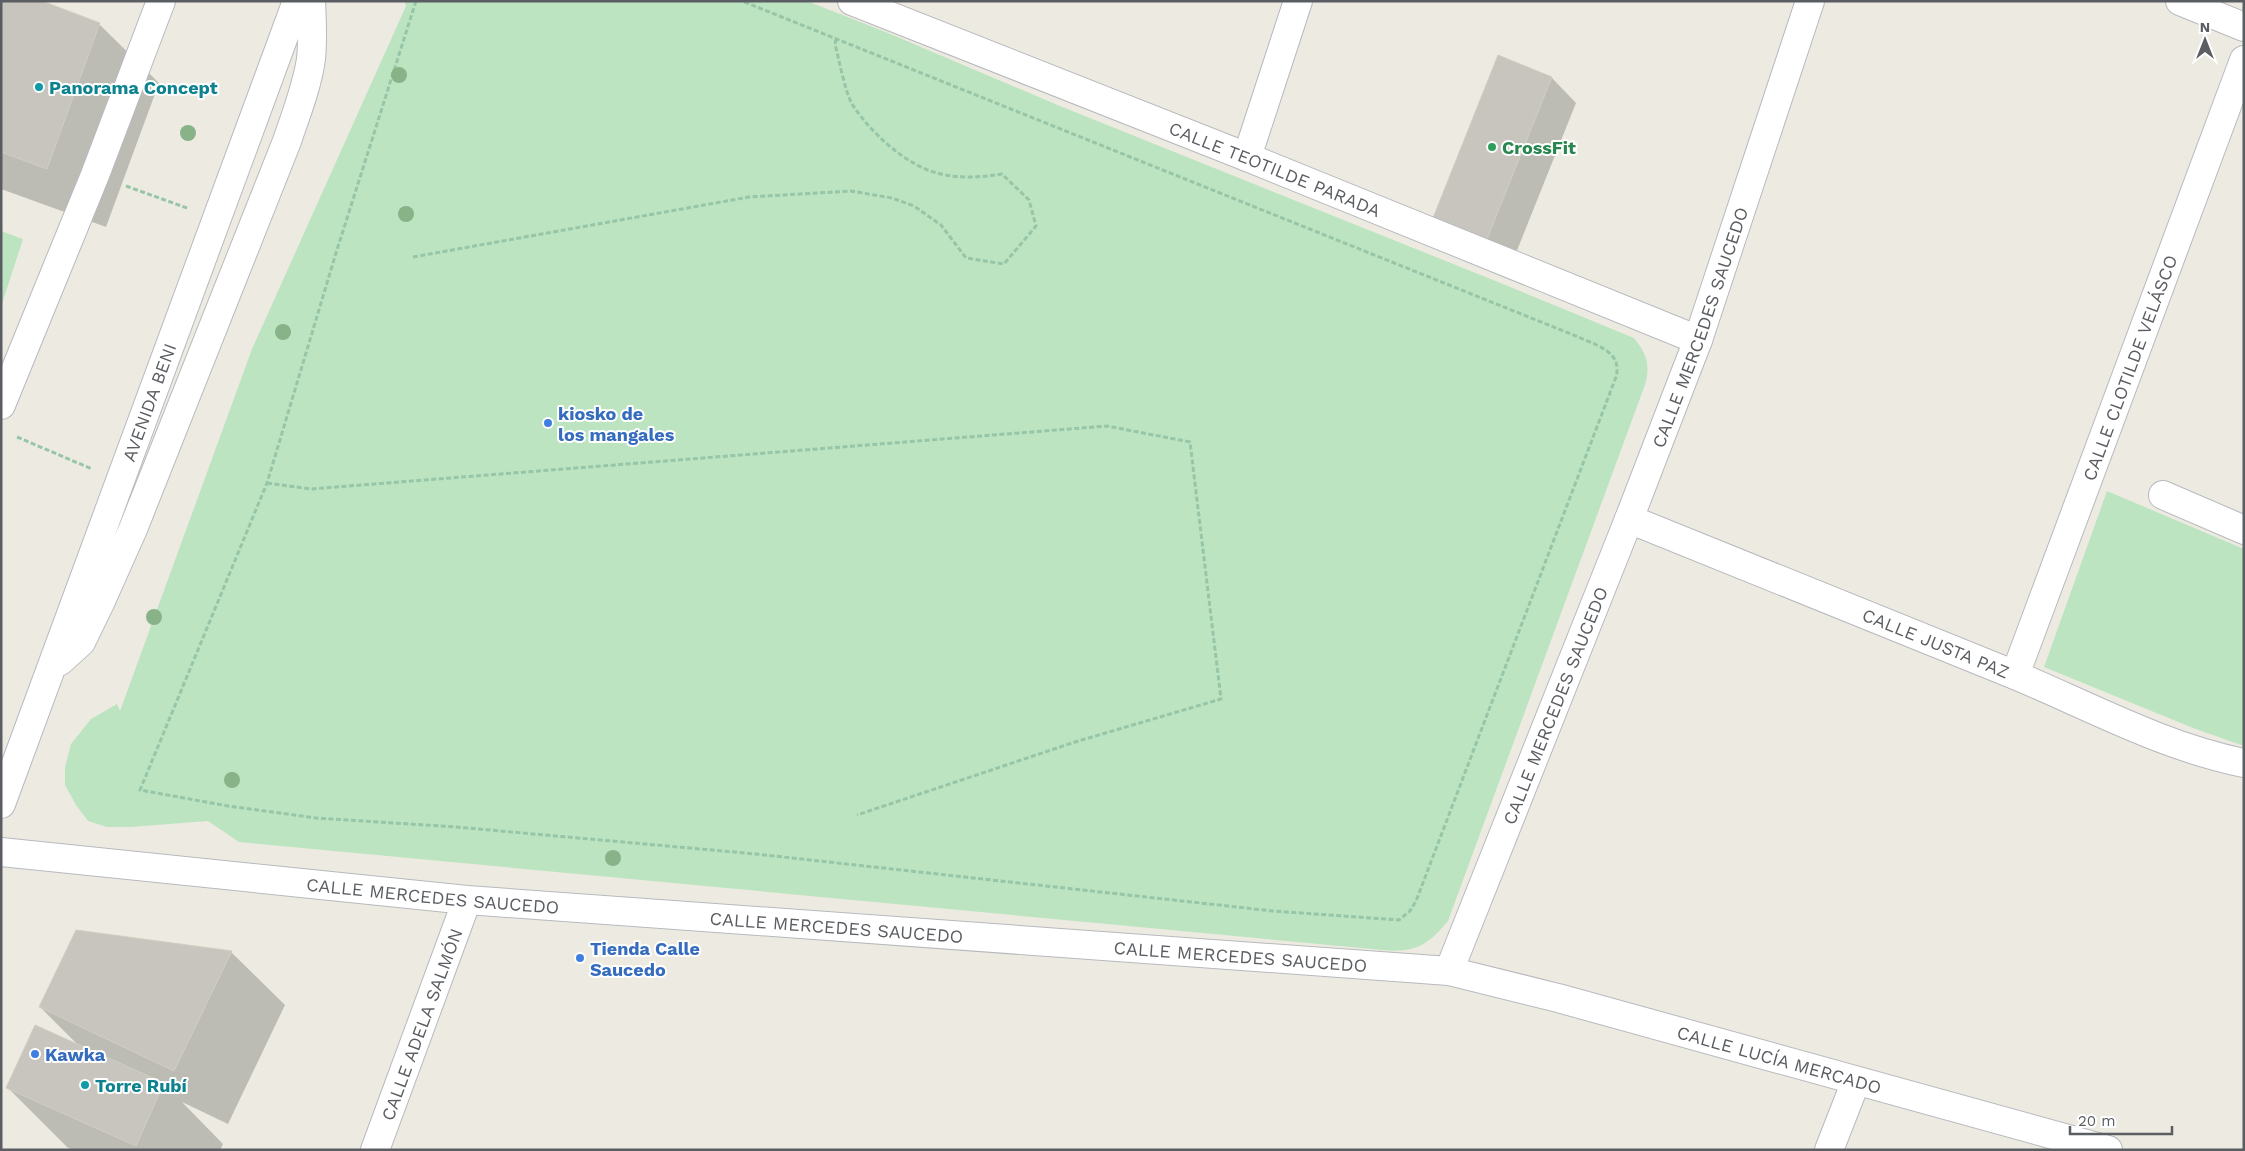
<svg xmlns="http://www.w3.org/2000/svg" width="2245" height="1151" font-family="'Work Sans',sans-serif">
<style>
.green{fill:#bde4c0}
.shadow{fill:#0003}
.building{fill:#c8c5be;stroke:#d1cdc0}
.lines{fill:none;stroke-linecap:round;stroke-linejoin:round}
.minor-casing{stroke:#b7b9be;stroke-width:30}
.path{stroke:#97c5a8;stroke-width:3;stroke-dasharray:5 2.5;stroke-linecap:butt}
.minor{stroke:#fff;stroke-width:28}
.tree{fill:#88b388}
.culture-dot{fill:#0f9aa8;stroke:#fff;stroke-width:2}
.leisure-dot{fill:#2e9e5b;stroke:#fff;stroke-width:2}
.shop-dot{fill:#3f7fe0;stroke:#fff;stroke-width:2}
.labels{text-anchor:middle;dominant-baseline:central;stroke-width:4;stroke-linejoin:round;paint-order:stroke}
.culture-label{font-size:18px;font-weight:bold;fill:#0d838f;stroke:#fff;text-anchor:start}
.leisure-label{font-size:18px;font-weight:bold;fill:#27864d;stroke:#fff;text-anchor:start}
.street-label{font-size:18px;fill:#5a5d62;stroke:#fff}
.shop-label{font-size:18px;font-weight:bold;fill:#366cbe;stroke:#fff;text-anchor:start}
</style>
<rect width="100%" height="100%" fill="#edebe1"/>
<path class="green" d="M404,1H807L888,33L1060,106L1503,284L1634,338C1646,353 1650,363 1646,382L1448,921C1427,946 1415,953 1382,950L239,842L208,821L131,827H107L88,821L76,805L65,785V767L71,744L91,719L117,704L120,711L252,349L406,6Z
M1,231L23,239L1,307Z
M2107,491L2244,549V746L2193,728L2044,667Z"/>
<path class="shadow" d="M1,1L99,24L159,83L106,227L1,189Z
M1552,78L1576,103L1512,263L1434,217Z
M231,952L285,1005L228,1124L182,1102L223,1144L220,1150H73L67,1147L7,1087L79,1046L40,1007Z"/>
<path class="building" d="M1,1H42L100,23L47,169L1,152Z
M1498,55L1552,77L1487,239L1433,218Z
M76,930L232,951L174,1071L39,1007Z
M35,1025L164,1083L136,1146L6,1088Z"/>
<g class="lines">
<g class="minor-casing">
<g id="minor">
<path id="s1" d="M852,1L1247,157L1698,340"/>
<path d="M2180,1L2244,27"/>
<path d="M1247,157L1298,1"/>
<path d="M1,405L95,175L161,1"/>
<path d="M2163,495L2244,530"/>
<path id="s2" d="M1629,519C1758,571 1887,622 2015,675C2089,706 2164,747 2244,763"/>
<path d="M60,661L81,642L100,603L133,529L287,141C296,114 307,87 311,59C313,40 312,21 311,1"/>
<path id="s3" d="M2015,675L2244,60"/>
<path id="s4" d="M1,804C101,537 196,268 297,1"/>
<path id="s5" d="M1,852L467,900L1449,971L1558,998L2108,1150"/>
<path id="s6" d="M1449,971L1629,519L1698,340L1810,1"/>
<path id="s7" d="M375,1150L467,900"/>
<path d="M1829,1150L1856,1081"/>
</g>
</g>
<path class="path" d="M416,1L336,253L267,483L140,790L228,806L316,818L456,827L756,854L1273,911L1399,920L1410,911L1416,901L1616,377C1623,351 1595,345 1576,336L742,1
M126,186L187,208
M413,257L749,197L851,191L892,198L914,206L941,225L966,258L1004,264L1036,226L1029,200L1002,174C982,177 961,179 941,174C907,167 870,132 852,104C845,91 839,60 835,44L836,39
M17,437L92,469
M267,483L311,489L1107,426L1190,442L1221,699L1075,742L857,815"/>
<use href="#minor" class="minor"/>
</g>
<g class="tree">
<circle cx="399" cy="75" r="8"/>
<circle cx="188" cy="133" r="8"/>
<circle cx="406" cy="214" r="8"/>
<circle cx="283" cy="332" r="8"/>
<circle cx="154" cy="617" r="8"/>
<circle cx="232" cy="780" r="8"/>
<circle cx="613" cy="858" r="8"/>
</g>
<g class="culture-dot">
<circle cx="39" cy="87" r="5"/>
<circle cx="85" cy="1085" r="5"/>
</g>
<circle class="leisure-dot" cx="1492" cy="147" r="5"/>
<g class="shop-dot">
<circle cx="548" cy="423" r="5"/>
<circle cx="580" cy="958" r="5"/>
<circle cx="35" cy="1054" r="5"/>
</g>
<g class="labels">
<g class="culture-label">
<text x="49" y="87">Panorama Concept</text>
<text x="95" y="1085">Torre Rubí</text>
</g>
<g class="leisure-label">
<text x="1502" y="147">CrossFit</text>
</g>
<g class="street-label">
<text stroke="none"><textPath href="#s1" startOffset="455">CALLE TEOTILDE PARADA</textPath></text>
<text stroke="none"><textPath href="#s6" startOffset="691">CALLE MERCEDES SAUCEDO</textPath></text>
<text stroke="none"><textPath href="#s3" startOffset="328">CALLE CLOTILDE VELÁSCO</textPath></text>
<text stroke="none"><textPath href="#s4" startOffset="428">AVENIDA BENI</textPath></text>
<text stroke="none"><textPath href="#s2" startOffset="331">CALLE JUSTA PAZ</textPath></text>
<text stroke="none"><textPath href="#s6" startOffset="286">CALLE MERCEDES SAUCEDO</textPath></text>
<text stroke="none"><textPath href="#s5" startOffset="434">CALLE MERCEDES SAUCEDO</textPath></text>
<text stroke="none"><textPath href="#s5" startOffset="839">CALLE MERCEDES SAUCEDO</textPath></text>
<text stroke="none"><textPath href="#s5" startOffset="1244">CALLE MERCEDES SAUCEDO</textPath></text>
<text stroke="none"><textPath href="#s7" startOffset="134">CALLE ADELA SALMÓN</textPath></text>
<text stroke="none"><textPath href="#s5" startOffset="1795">CALLE LUCÍA MERCADO</textPath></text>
</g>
<g class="shop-label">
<text x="558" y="413">kiosko de<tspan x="558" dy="21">los mangales</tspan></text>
<text x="590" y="948">Tienda Calle<tspan x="590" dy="21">Saucedo</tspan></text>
<text x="45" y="1054">Kawka</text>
</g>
</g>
<rect width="2245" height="1151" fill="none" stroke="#5a5d62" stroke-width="5"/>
<g transform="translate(2205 40)" stroke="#ffffff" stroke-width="4" paint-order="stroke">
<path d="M0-4L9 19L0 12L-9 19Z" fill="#5a5d62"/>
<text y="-8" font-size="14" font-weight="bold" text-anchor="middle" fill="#5a5d62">N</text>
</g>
<path d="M2070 1126v8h102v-8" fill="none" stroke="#5a5d62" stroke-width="2.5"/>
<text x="2078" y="1126" font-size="15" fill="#5a5d62" stroke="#ffffff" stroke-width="4" paint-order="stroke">20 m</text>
</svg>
